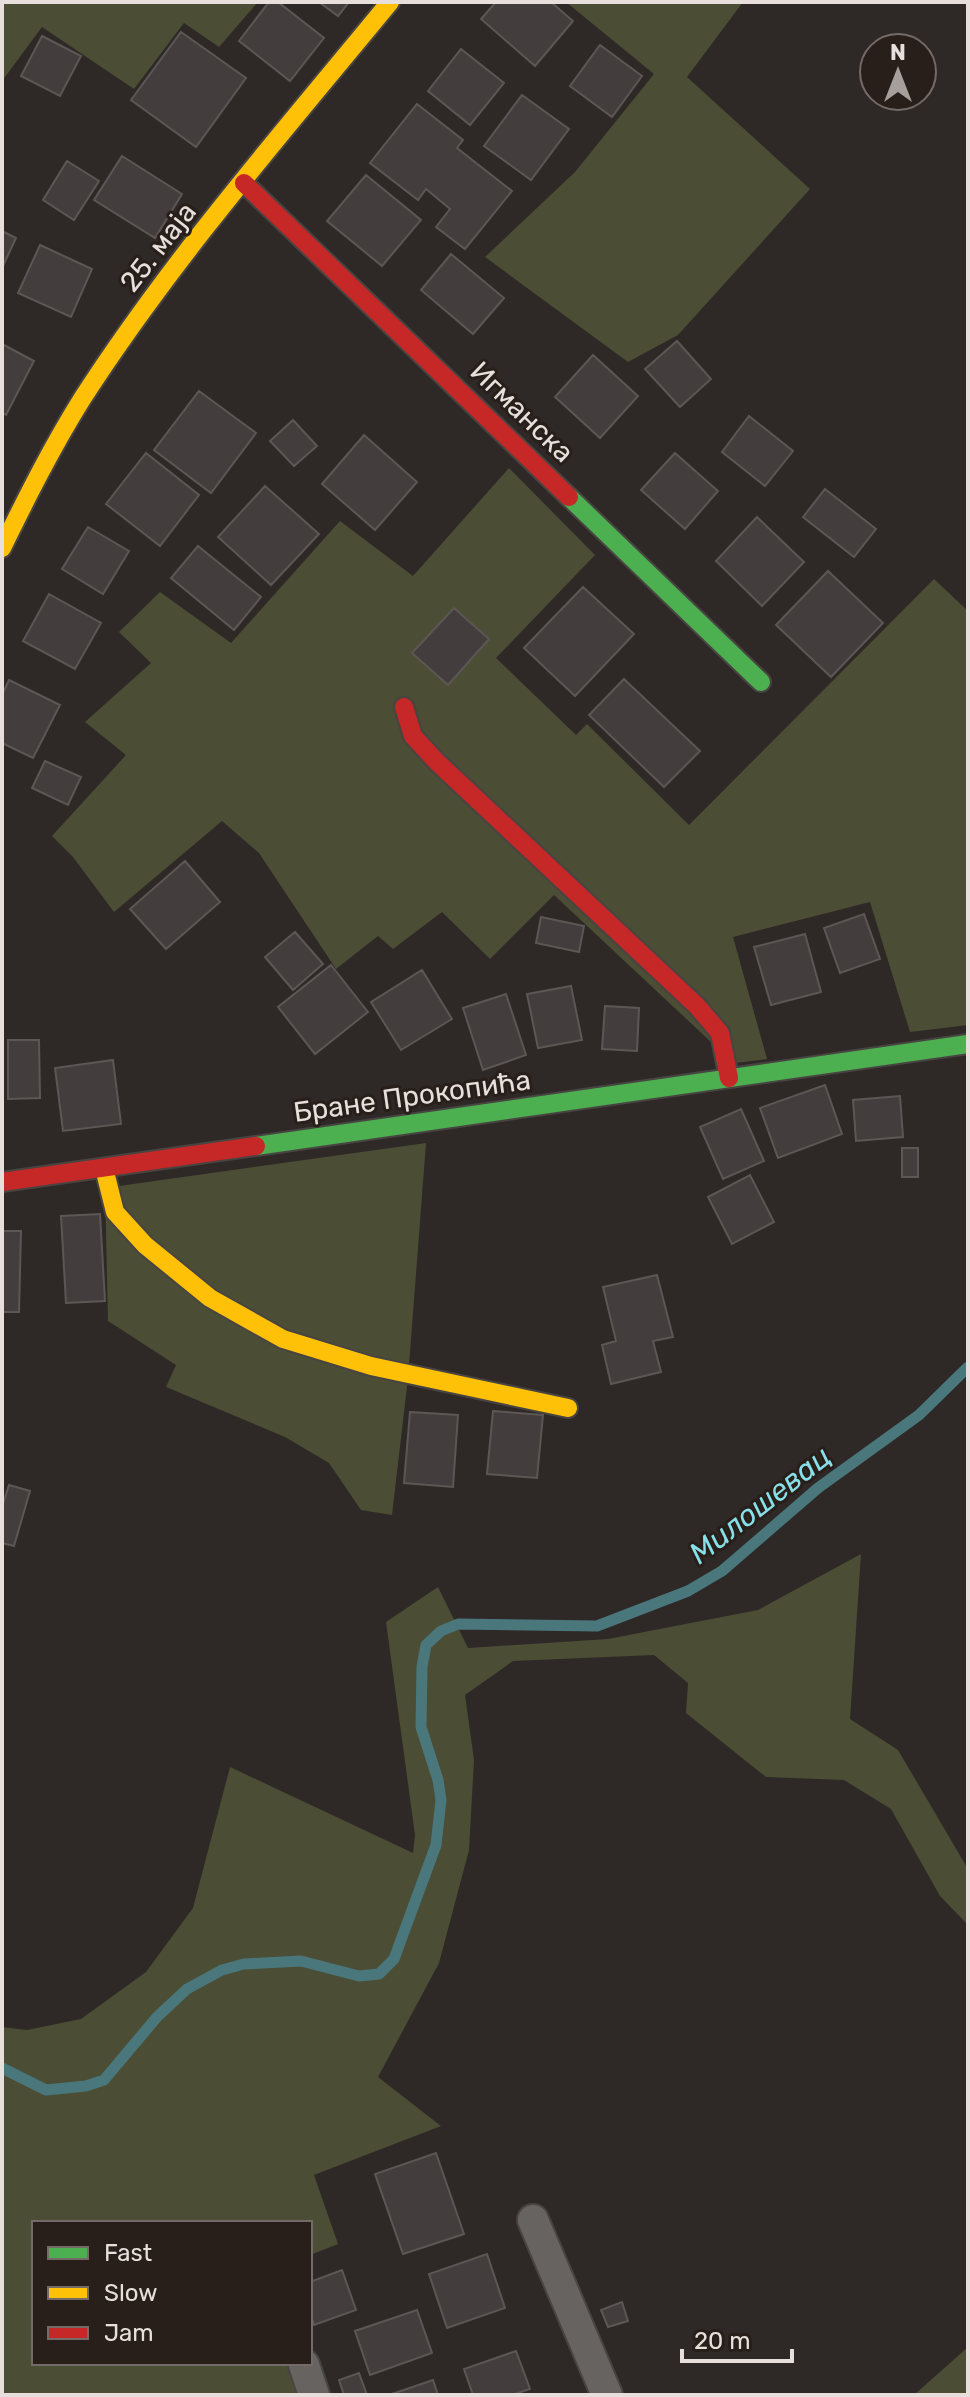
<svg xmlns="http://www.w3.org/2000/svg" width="970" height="2397" font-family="Rubik,sans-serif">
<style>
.green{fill:#4c4d35}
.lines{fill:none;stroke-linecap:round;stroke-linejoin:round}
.stream{stroke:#49777c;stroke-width:11}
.building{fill:#433e3d;stroke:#5c5755;stroke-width:2}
.street-casing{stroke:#484441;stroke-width:34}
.fast-casing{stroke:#484441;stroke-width:22}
.slow-casing{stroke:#484441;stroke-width:22}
.jam-casing{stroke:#484441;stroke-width:22}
.street{stroke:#676361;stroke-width:30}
.fast{stroke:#4caf50;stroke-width:18}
.slow{stroke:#ffc107;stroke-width:18}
.jam{stroke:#c62828;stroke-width:18}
.labels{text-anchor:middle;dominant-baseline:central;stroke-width:6;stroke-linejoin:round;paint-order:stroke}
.street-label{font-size:28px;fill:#e6dfdc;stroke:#281e1a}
.water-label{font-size:30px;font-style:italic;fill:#87dfe7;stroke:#281e1a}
</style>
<rect width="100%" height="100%" fill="#2e2926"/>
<path class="green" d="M2,2H258L219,47L184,23L134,89L42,27L2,81Z
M566,2H743L687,77L810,189L678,335L628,362L485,257L575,172L654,74Z
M509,468L595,555L496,658L576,735L587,724L689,825L934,579L968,611V1025L910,1032L870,902L733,937L767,1059L719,1065L711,1042L554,895L490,959L442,912L393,949L378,936L336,969L259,853L222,821L114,912L73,857L52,836L126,755L85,722L151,663L119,632L160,592L231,643L340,521L413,576Z
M426,1143L408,1378L392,1515L361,1510L329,1463L285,1437L166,1387L176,1365L108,1321L105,1188Z
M861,1554L850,1719L898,1750L968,1869V1925L940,1896L891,1809L844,1780L766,1777L686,1713L688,1683L654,1655L513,1661L465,1695L474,1760L469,1850L439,1963L378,2077L441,2126L314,2175L338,2244L310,2255V2223H34V2363H298L299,2395H2V2027L27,2030L81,2019L146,1972L193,1908L230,1767L413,1853L415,1835L386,1622L438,1587L468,1648L608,1639L758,1610Z
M968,2347V2395H914Z"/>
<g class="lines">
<path class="stream" d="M2,2068L46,2090L86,2086L104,2080L157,2017L187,1989L222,1970L244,1964L301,1961L359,1976L379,1974L394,1959L436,1845L441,1800L438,1780L421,1727L422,1667L426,1645L441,1631L458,1624L597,1626L688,1591L722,1571L818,1488L919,1415L968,1367"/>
</g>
<path class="building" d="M269,2H278L324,38L290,81L239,41Z
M319,2H349L338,16Z
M496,2H551L573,21L535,66L481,19Z
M181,32L246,78L196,147L131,100Z
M42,36L81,56L60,96L21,76Z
M600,45L642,76L612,117L570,86Z
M461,49L504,83L470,125L428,91Z
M522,95L569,129L531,180L484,146Z
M417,104L463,140L457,148L512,191L465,249L436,227L450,209L426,189L418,200L370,163Z
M122,156L182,194L155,238L94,200Z
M67,161L99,181L74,220L43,200Z
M366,175L421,220L382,266L327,221Z
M2,231L16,238L2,268Z
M40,245L92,269L71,317L18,293Z
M451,254L504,298L473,334L421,290Z
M677,341L711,379L680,407L645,369Z
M2,344L34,361L6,415L2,413Z
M593,355L638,396L600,438L555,397Z
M199,391L256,433L211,493L154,450Z
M749,416L793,451L765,486L722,452Z
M293,420L317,446L294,466L270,441Z
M364,435L417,482L375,530L322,484Z
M146,453L199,495L160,546L106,504Z
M675,453L718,491L685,529L641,490Z
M265,486L319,534L271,585L218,537Z
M825,489L876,529L854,557L803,517Z
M757,517L804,562L762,606L716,561Z
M88,527L129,551L103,594L62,569Z
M198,546L261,597L234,630L171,578Z
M828,571L883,623L831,677L776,625Z
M583,587L634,634L575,696L524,648Z
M49,594L101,623L75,669L23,641Z
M454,608L489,639L448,685L412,653Z
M624,679L700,751L664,787L589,715Z
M9,680L60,705L33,758L2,743V695Z
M45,761L81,777L68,805L32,788Z
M185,861L220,902L166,949L130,909Z
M864,914L880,959L840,973L824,928Z
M541,917L584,926L579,952L536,943Z
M295,932L323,964L293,990L265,957Z
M805,934L821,992L771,1005L754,947Z
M331,965L368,1012L315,1054L278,1007Z
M422,970L452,1019L401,1050L371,1002Z
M571,986L582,1040L538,1048L527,994Z
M506,994L526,1055L483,1070L463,1008Z
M605,1006L639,1008L637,1051L602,1049Z
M8,1040H39L40,1098L8,1099Z
M113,1060L121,1124L63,1131L55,1068Z
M825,1085L842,1134L778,1158L760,1108Z
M900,1096L903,1137L856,1141L853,1100Z
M741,1109L764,1161L723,1179L700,1127Z
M902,1148H918V1177H902Z
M750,1175L774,1222L732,1244L708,1197Z
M100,1214L105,1301L66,1303L61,1216Z
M2,1231H21L19,1312H2Z
M657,1275L673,1337L653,1341L661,1372L611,1384L602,1345L616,1341L603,1287Z
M493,1411L543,1415L537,1478L487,1474Z
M410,1412L458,1415L453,1487L404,1483Z
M9,1485L30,1491L14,1546L2,1543V1507Z
M436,2153L464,2234L403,2254L375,2174Z
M487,2254L505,2308L447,2328L429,2274Z
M342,2270L356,2310L314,2325L310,2313V2282Z
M622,2302L628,2321L608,2327L601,2310Z
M417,2310L432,2353L370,2375L355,2331Z
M516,2351L530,2389L512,2395H473L464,2369Z
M359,2373L367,2395H344L339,2380Z
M433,2380L438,2395H389Z"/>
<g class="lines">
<g class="street-casing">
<path id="street" d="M533,2220L607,2395
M304,2365L314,2395"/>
</g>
<g class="fast-casing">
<path id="fast" d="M569,497L761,682
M256,1146L968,1044"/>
</g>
<g class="slow-casing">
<path id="slow" d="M2,548C27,497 52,447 82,399C173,258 284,131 390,2
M104,1168L115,1212L145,1245L210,1298L283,1339L371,1366L568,1408"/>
</g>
<g class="jam-casing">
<path id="jam" d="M244,183L569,497
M404,707L413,736L437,762L697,1006L720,1033L729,1078
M2,1182L256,1146"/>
</g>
<use href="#street" class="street"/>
<use href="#fast" class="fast"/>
<use href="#slow" class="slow"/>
<use href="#jam" class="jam"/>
</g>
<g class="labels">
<g class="street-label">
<text transform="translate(158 247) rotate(-52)">25. маја</text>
<text transform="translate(522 412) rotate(44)">Игманска</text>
<text transform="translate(412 1096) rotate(-8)">Бране Прокопића</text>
</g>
<g class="water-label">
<text transform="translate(760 1505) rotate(-38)">Милошевац</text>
</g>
</g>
<rect width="970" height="2397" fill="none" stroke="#e6dfdc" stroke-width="8"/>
<rect x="32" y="2221" width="280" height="144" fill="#281e1a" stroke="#746b68" stroke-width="2"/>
<rect x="48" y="2247" width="40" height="12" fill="#4caf50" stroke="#746b68" stroke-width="2"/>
<text x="104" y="2261" font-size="24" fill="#e6dfdc">Fast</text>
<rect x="48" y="2287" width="40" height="12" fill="#ffc107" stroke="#746b68" stroke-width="2"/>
<text x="104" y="2301" font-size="24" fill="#e6dfdc">Slow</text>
<rect x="48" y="2327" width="40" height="12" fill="#c62828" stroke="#746b68" stroke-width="2"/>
<text x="104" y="2341" font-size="24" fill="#e6dfdc">Jam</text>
<g transform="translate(898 72)"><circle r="38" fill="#281e1a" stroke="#746b68" stroke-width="2"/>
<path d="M0-6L14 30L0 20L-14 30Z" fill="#a69f9c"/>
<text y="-12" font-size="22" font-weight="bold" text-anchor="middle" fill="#e6dfdc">N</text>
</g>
<path d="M682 2349v12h110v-12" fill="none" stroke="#e6dfdc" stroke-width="4"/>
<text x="694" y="2349" font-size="24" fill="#e6dfdc" stroke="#281e1a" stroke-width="6" paint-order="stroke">20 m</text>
</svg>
